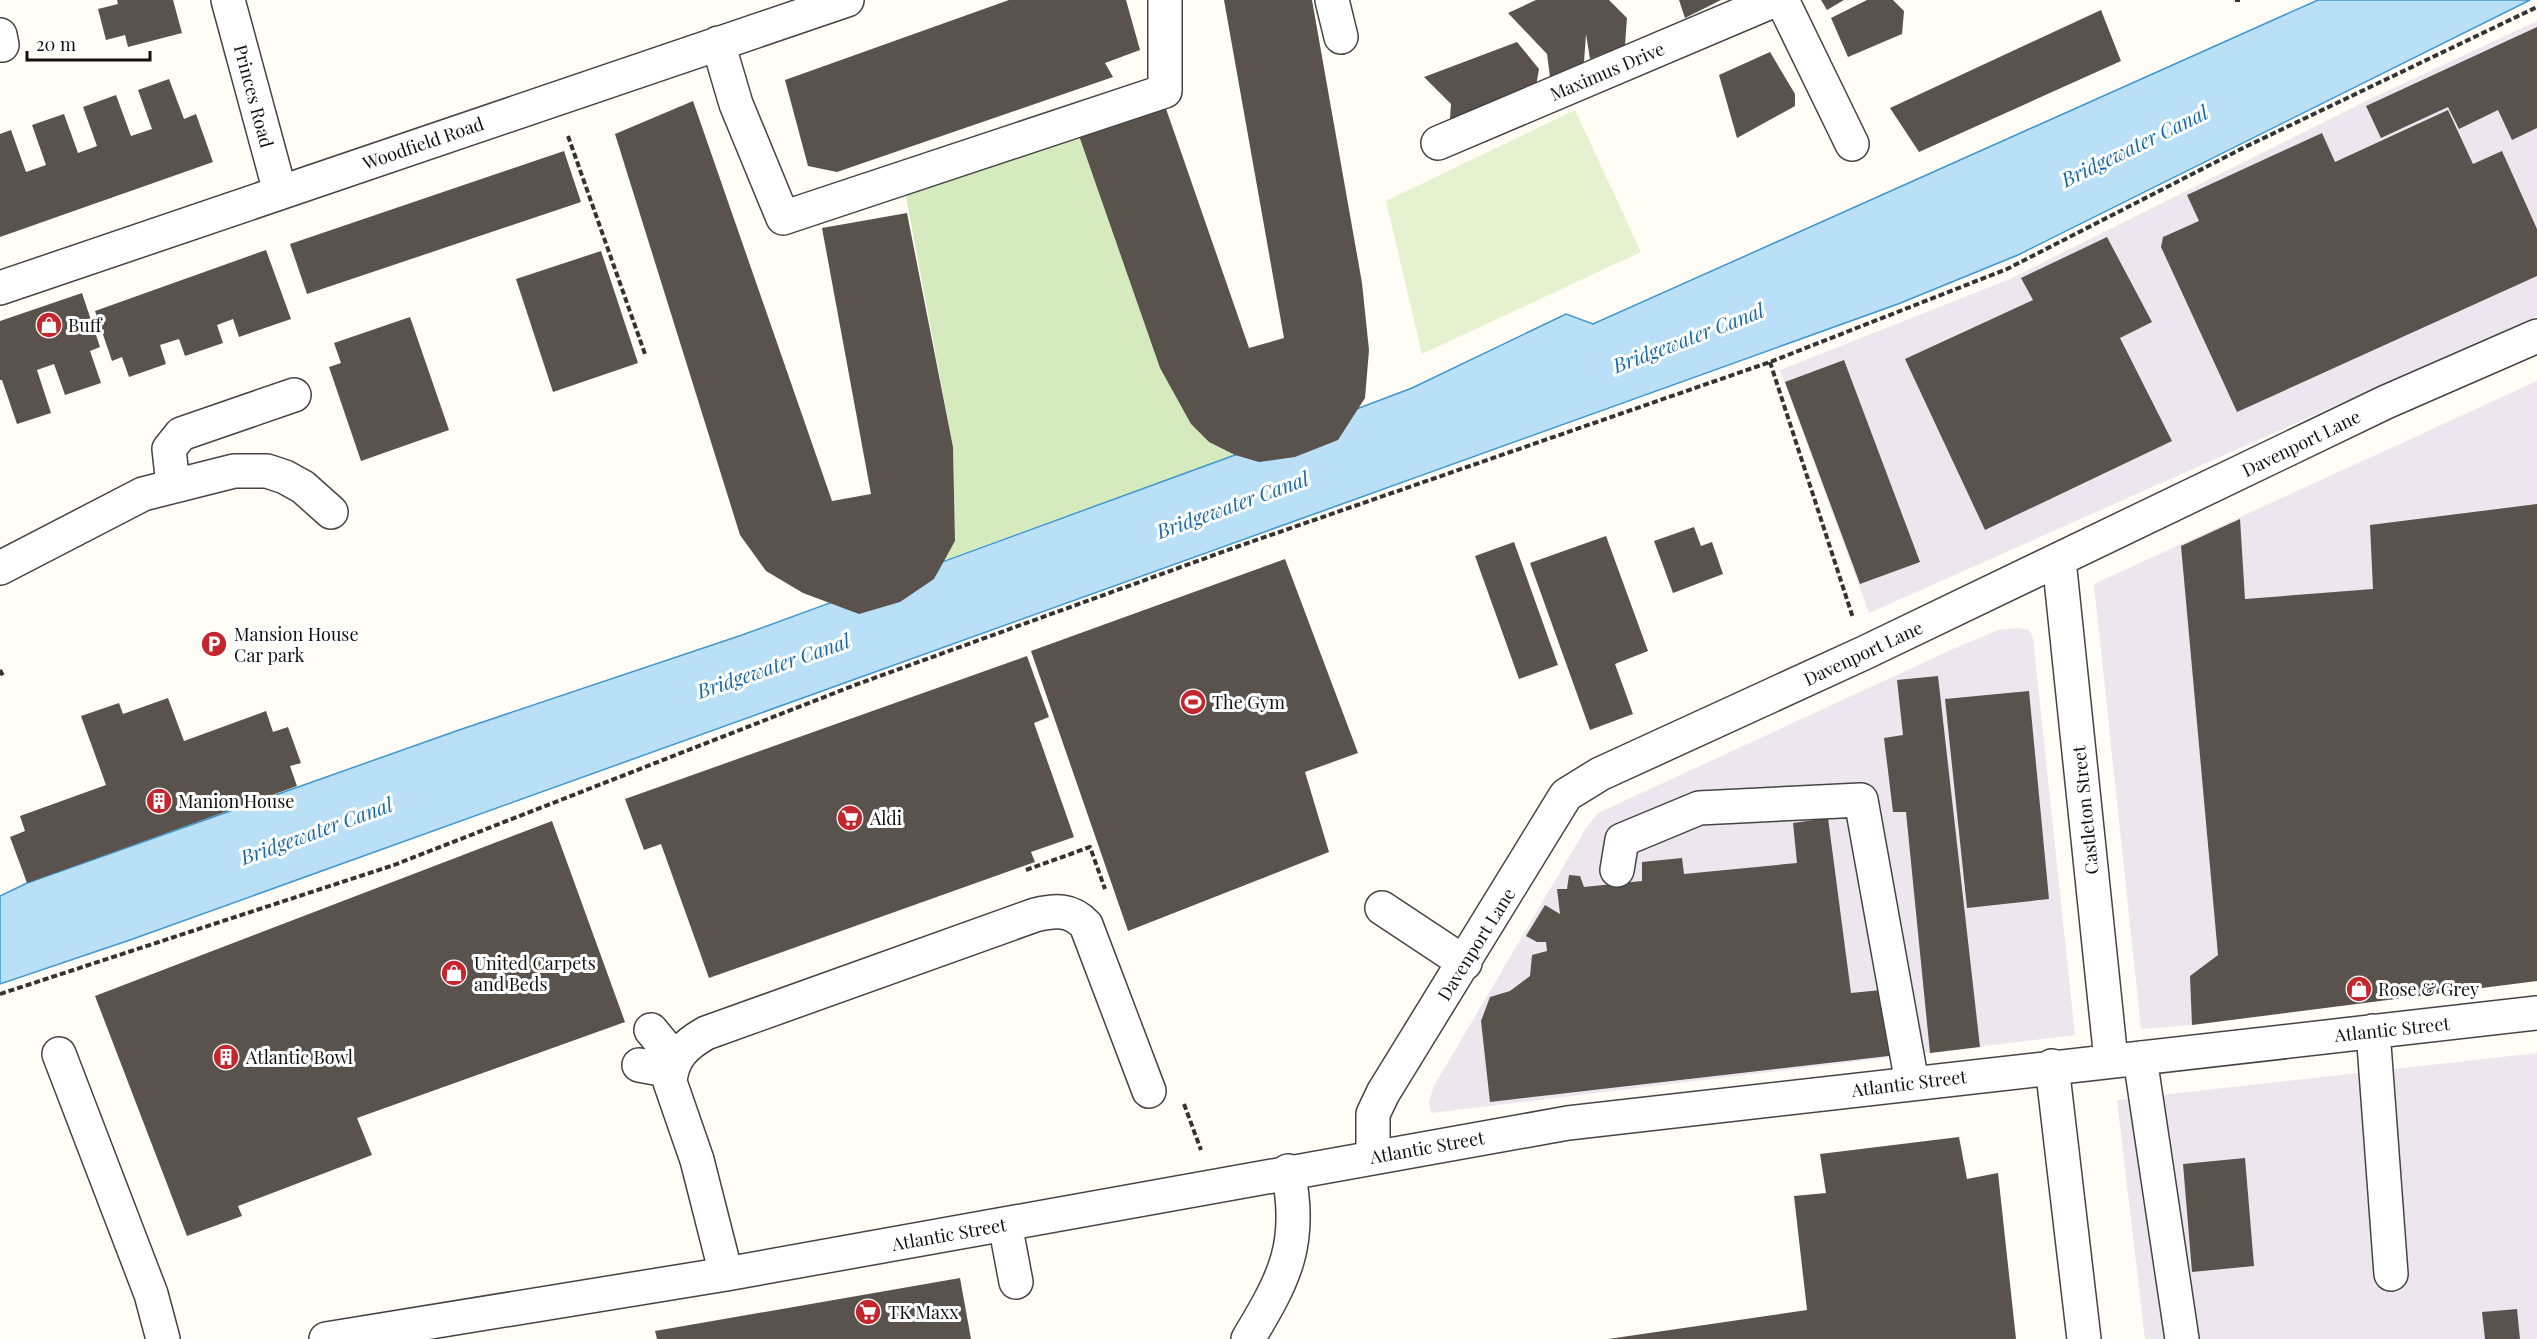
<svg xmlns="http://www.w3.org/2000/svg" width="2537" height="1339" font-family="'Playfair Display',serif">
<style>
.industrial{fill:#eee6ef}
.green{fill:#d5ebbd}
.pitch{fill:#e6f2cf}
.water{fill:#b9e0f7;stroke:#3f96cf;stroke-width:1.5}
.building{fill:#5a524d}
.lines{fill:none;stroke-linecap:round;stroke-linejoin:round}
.minor-casing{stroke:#444;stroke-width:36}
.path{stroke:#333;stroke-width:4;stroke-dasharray:6 3;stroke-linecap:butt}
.minor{stroke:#fff;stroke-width:33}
.labels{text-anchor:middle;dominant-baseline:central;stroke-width:6;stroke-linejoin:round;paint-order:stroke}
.street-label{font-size:18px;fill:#111;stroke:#fff}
.poi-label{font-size:18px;fill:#111;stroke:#fff;text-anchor:start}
.water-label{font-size:20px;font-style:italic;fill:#1768a6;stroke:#fff}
</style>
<rect width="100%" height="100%" fill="#fffdf5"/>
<path class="industrial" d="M2537,21V316L1869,613L1780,370L2010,279L2368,100Z
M2537,381V979L2192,1025L2141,1029L2094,584Z
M2019,628L2029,630L2033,638L2075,1035L1431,1113L1429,1102L1434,1086L1586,828L1598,813L1953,649L1998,630Z
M2537,1053V1339H2145L2117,1100Z"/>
<path class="green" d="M1077,130L1160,368L1191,424L1209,442L1235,455L944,560L955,541L953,447L904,186Z"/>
<path class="pitch" d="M1575,110L1641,252L1422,354L1386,201Z"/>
<path class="water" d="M2318,0H2530L2018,255L1898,304L130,940L0,984V896L27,883L459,730L742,635L1235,455L1412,388L1566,314L1593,324Z"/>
<path class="building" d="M117,0H173L182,33L128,47L125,35L106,40L98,9L118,4Z
M1009,0H1126L1140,50L1105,63L1113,77L837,172L808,166L785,80Z
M1224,0H1312L1362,283L1369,350L1365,398L1338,440L1295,457L1259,462L1235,455L1209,442L1191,424L1160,368L1077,130L1163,100L1249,348L1284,338Z
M1536,0H1609L1627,18L1625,45L1590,59L1586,34L1584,62L1550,77L1547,54L1508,13Z
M1679,0H1721L1685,18Z
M1821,0H1844L1827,10Z
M1867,0H1893L1904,11L1902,34L1848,57L1831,18Z
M2101,10L2121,61L1919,152L1890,108Z
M2537,27V128L2512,140L2498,110L2459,129L2448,107L2381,138L2366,106Z
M1517,42L1539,69L1536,86L1449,132L1451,104L1424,77Z
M1770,52L1795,94V106L1737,138L1719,75Z
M169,79L184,119L196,114L213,162L0,237V134L11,130L26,172L46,165L32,125L64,114L78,153L97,146L83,107L116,95L131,136L152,129L138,90Z
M693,101L832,501L871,494L822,228L907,213L953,447L955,541L934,579L900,602L859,614L803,593L766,571L740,535L615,134Z
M2448,110L2473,164L2502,151L2537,229V276L2237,412L2161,247L2163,237L2199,221L2187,195L2322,133L2335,162Z
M564,151L581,202L307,294L290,244Z
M2107,237L2152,322L2120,338L2172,441L1985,530L1905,359L2033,300L2021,278Z
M266,250L291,319L239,337L233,319L217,325L223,343L185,356L179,339L160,345L166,364L129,377L122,357L112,361L95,311Z
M601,251L638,363L553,392L516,279Z
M82,293L100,347L90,351L101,383L65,395L54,364L37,370L51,413L17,424L2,380H0V321Z
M410,317L449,430L361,461L329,367L341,363L334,343Z
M1844,360L1920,562L1860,584L1785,382Z
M2537,504V981L2192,1025L2190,976L2218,955L2181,546L2240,519L2245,599L2373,589L2370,525Z
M1694,527L1701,546L1712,542L1723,574L1673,593L1654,541Z
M1606,536L1648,651L1615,664L1633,714L1590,730L1530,563Z
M1514,542L1558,665L1519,679L1475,556Z
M1285,559L1358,753L1305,772L1329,852L1128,931L1031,651Z
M1027,656L1049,717L1034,723L1074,837L1031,852L1035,862L709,978L661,844L644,850L625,799Z
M1938,676L1980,1047L1930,1053L1906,812H1893L1884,738L1903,735L1897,680Z
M2029,691L2049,899L1967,908L1945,699Z
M168,698L184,741L266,711L273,732L288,727L301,763L290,766L297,786L27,883L10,837L25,831L20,816L106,785L81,716L119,703L123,714Z
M1828,818L1851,993L1881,990L1882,1013L1891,1011L1897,1055L1490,1102L1481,1021L1490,997L1510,991L1530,976L1532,955L1547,951L1546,942H1537L1526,936L1545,905L1560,914L1557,889H1567L1569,875L1580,876L1584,887L1642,881V862L1682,858L1684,874L1797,863L1793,823Z
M552,821L625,1022L357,1118L372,1155L238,1206L242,1216L187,1236L95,996Z
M1959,1137L1967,1179L1998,1173L2016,1339H1608L1807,1310L1794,1196L1826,1193L1820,1154Z
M2245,1158L2254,1266L2192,1272L2183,1164Z
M960,1278L971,1339H657L655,1331Z
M2517,1309L2520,1339H2485L2482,1312Z"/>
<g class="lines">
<g class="minor-casing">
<path id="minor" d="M228,0L280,192
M1332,0L1341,37
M1782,0L1852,144
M0,35L2,45
M718,43L736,104L783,218L1165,91V0
M1438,143L1775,0
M0,288L847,0
M173,485L169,449L181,434L294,395
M2059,560L2111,1060
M0,568L143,494L234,471H267L285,477L303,487L331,512
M1617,870L1622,840L1699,808L1861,800L1912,1083
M1382,908L1465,963
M651,1030L675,1059
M2373,1031L2391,1274
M59,1054L151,1294L163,1339
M2140,1058L2182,1339
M639,1065L671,1071
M2052,1066L2084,1339
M1373,1156V1114L1383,1093L1566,795L1600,774L1864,653L2386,402L2537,336
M1005,1224L1016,1282
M726,1274L697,1160L670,1082C672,1057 685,1045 706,1033L1035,915C1056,910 1071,909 1086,925L1149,1091
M326,1339L726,1274L1568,1123L2537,1013
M1248,1339C1285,1278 1303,1243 1288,1171"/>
</g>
<path class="path" d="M2235,0H2240
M568,136L645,354
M1770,362L1853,618
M0,670L4,678
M1026,870L1090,847L1105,889
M0,994L394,865L855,685L1239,546L1770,362L2007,269L2245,147L2537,7
M1184,1104L1201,1150"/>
<use href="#minor" class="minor"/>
</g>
<defs>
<g id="shop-disc" transform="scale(1.35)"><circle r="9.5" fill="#c4262e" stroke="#fff"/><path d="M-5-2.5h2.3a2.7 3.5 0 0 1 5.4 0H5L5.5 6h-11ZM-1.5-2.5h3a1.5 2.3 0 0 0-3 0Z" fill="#fff"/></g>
<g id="parking-disc" transform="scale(1.35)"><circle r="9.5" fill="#c4262e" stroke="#fff"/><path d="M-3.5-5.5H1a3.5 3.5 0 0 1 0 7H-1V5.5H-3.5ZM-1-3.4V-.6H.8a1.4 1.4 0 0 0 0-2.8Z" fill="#fff"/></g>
<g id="stadium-disc" transform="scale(1.35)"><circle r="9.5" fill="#c4262e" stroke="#fff"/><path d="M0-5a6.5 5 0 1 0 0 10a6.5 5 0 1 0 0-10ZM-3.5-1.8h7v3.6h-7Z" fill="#fff"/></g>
<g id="building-disc" transform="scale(1.35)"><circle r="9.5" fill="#c4262e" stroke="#fff"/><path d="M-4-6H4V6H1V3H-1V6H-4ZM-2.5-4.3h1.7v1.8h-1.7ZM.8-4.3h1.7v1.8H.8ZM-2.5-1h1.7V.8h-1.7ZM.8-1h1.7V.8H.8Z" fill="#fff"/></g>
<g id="supermarket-disc" transform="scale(1.35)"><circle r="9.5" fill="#c4262e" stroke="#fff"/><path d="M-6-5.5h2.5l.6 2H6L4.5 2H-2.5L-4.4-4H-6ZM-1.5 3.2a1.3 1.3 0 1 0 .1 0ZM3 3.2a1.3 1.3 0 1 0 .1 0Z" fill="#fff"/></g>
</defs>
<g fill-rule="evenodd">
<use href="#shop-disc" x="49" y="325"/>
<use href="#parking-disc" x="214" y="644"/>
<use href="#stadium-disc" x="1193" y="702"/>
<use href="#building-disc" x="159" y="801"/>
<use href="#supermarket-disc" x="850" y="818"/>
<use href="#shop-disc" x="454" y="973"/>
<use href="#shop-disc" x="2359" y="989"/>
<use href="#building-disc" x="226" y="1057"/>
<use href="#supermarket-disc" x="868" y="1312"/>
</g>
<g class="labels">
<g class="street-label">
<text transform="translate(1607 71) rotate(-23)">Maximus Drive</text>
<text transform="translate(254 96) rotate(75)">Princes Road</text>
<text transform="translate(423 143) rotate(-19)">Woodfield Road</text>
<text transform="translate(2301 443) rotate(-26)">Davenport Lane</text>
<text transform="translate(1863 653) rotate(-25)">Davenport Lane</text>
<text transform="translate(2085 810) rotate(-96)">Castleton Street</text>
<text transform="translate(1476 944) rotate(-58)">Davenport Lane</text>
<text transform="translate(2392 1029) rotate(-6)">Atlantic Street</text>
<text transform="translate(1909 1083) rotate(-7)">Atlantic Street</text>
<text transform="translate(1427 1147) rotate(-10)">Atlantic Street</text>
<text transform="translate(949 1234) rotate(-10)">Atlantic Street</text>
</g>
<g class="poi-label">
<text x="68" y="325">Buff</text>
<text x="234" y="634">Mansion House<tspan x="234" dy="21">Car park</tspan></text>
<text x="1212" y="702">The Gym</text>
<text x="178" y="801">Manion House</text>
<text x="870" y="818">Aldi</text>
<text x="474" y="963">United Carpets<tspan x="474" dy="21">and Beds</tspan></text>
<text x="2378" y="989">Rose &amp; Grey</text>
<text x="246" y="1057">Atlantic Bowl</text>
<text x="888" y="1312">TK Maxx</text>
</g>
<g class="water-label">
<text transform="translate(2134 145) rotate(-26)">Bridgewater Canal</text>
<text transform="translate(1688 337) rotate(-21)">Bridgewater Canal</text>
<text transform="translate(1232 504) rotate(-20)">Bridgewater Canal</text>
<text transform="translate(773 665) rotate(-19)">Bridgewater Canal</text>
<text transform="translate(316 830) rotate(-20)">Bridgewater Canal</text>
</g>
</g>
<path d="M27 51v9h123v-9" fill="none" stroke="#111111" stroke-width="3"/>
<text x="36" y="51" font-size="18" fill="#111111" stroke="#ffffff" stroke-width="4.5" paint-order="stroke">20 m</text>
</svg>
